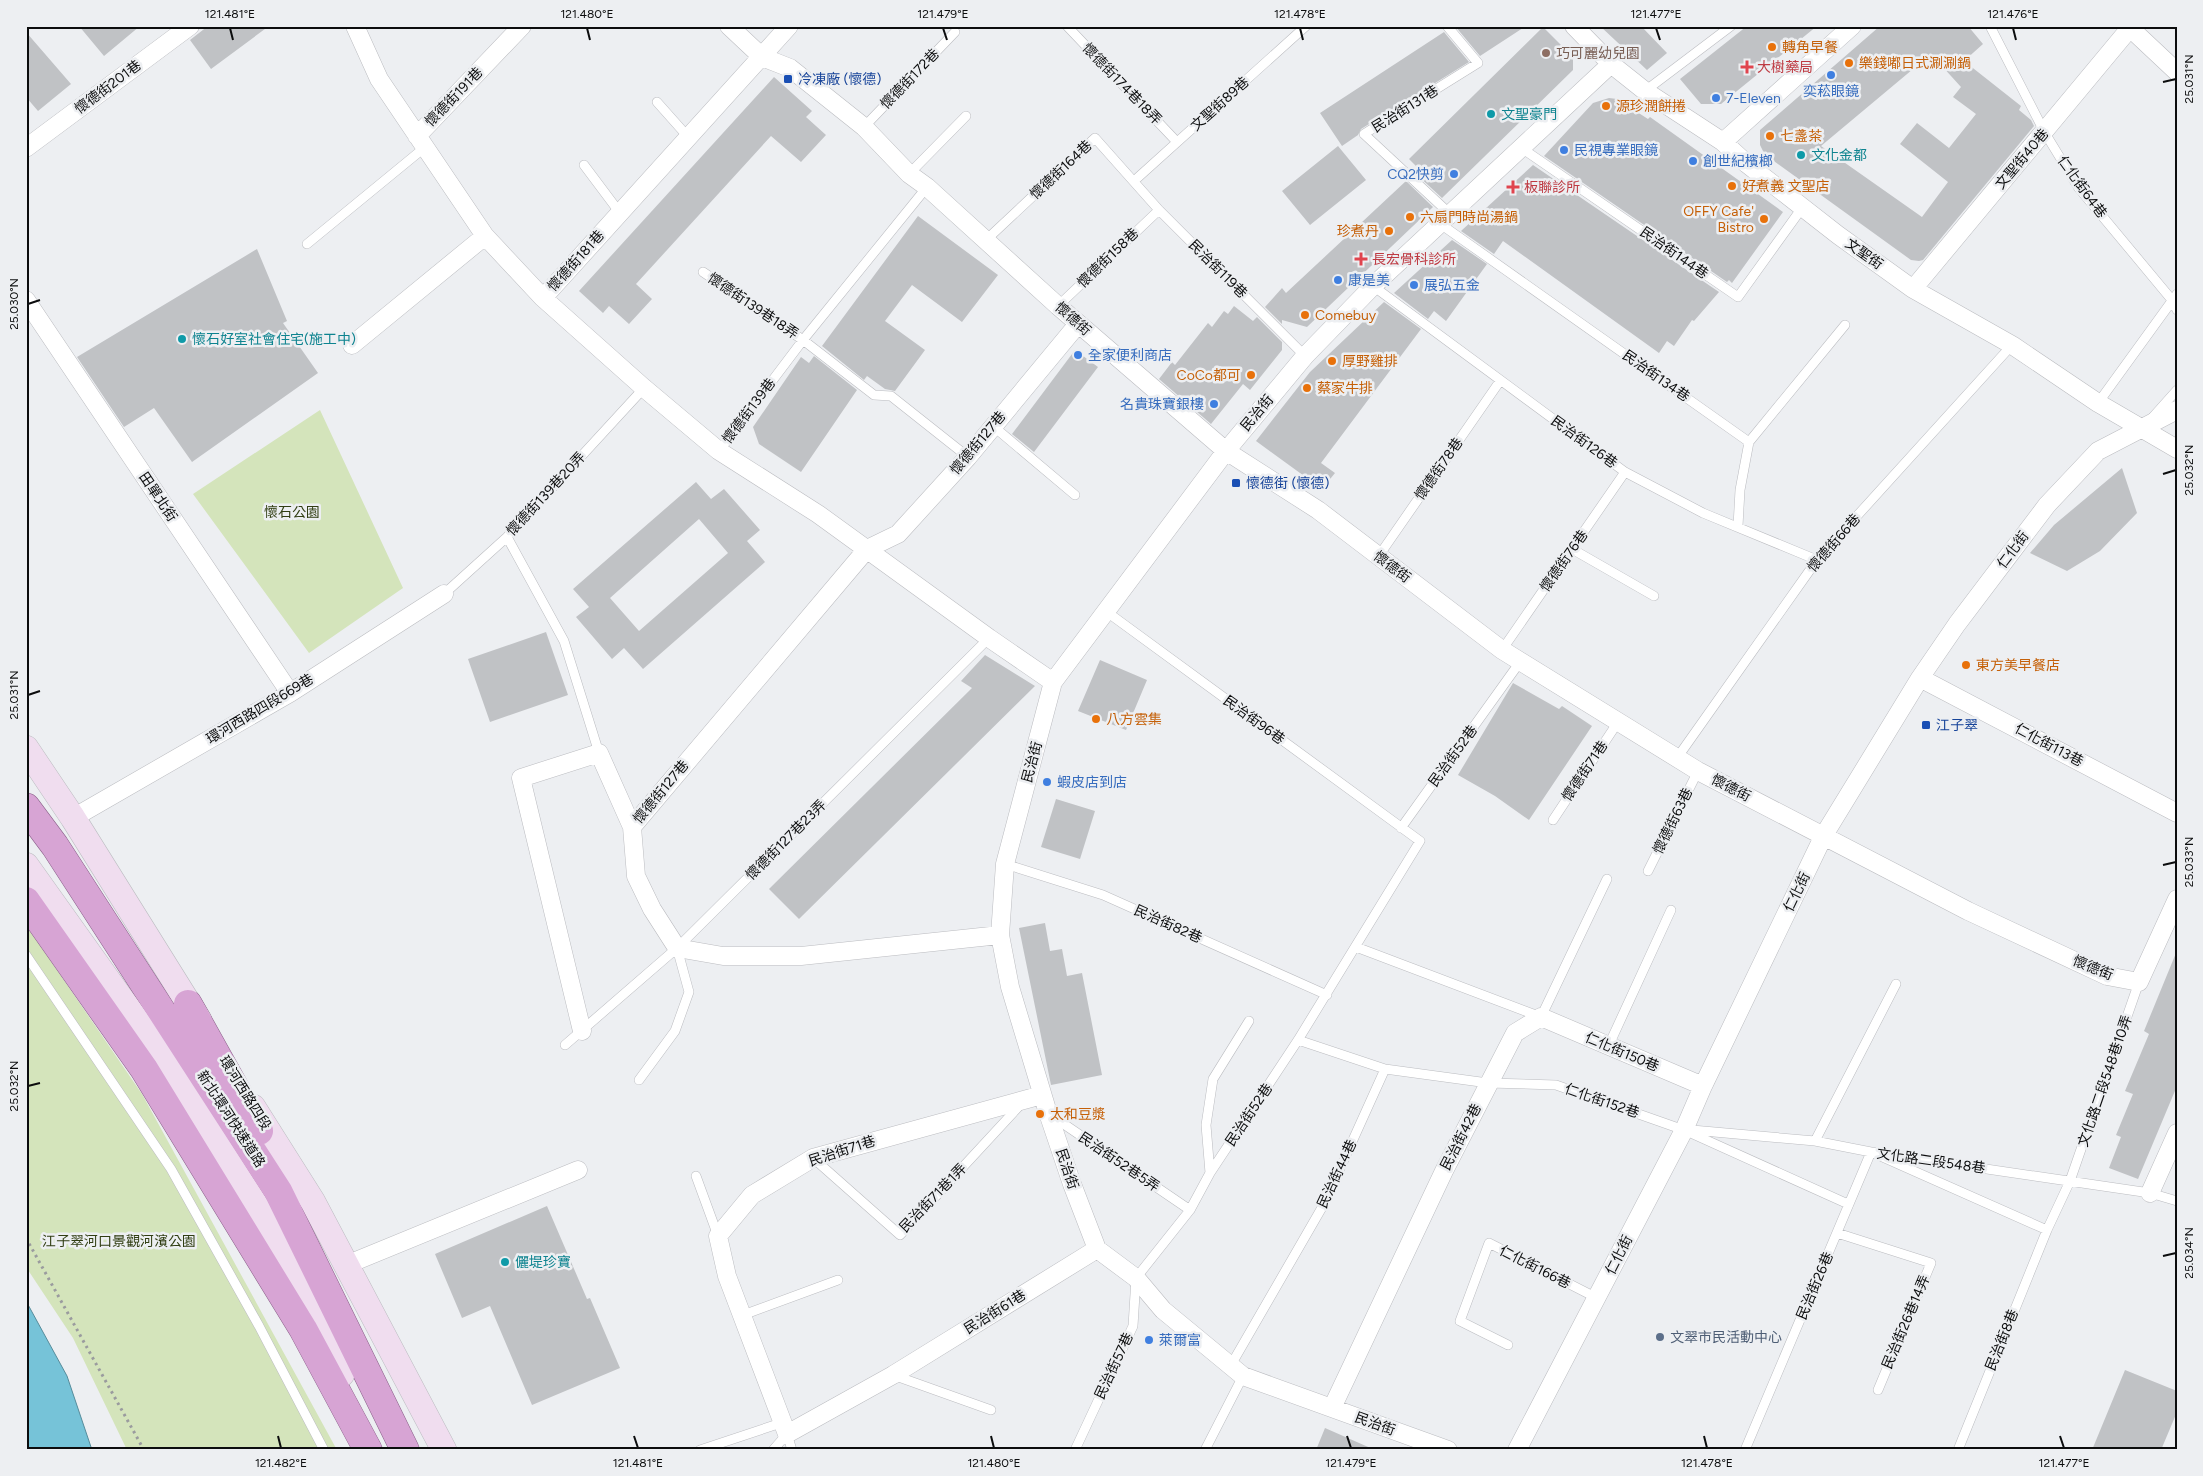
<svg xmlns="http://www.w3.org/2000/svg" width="2203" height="1476" font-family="Figtree,'Noto Sans TC',sans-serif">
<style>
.green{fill:#d4e4bb}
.water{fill:#76c3d8;stroke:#568c9b}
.building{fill:#c0c2c5;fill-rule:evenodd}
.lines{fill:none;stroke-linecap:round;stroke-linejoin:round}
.service-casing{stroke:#bbbcc0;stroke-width:10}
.minor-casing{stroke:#bbbcc0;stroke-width:19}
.secondary-casing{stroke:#bbbcc0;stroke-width:26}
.trunk-casing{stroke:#896088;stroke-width:29}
.path{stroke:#9a9b9e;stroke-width:3;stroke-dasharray:2.5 4;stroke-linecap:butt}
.service{stroke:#fff;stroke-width:9}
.minor{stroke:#fff;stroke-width:18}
.secondary{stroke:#f0ddef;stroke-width:25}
.trunk{stroke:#d7a4d4;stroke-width:28}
.ticks{fill:none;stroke:#0c0d0e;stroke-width:2}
.food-dot{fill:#e8710a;stroke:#edeff2;stroke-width:2}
.education-dot{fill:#8d6e63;stroke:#edeff2;stroke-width:2}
.health-dot{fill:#e0444e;stroke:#edeff2;stroke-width:2}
.shop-dot{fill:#3f7fe0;stroke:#edeff2;stroke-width:2}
.transit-dot{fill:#1a4fb4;stroke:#edeff2;stroke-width:2}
.culture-dot{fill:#0f9aa8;stroke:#edeff2;stroke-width:2}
.service-dot{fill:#5c6f8a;stroke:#edeff2;stroke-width:2}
.labels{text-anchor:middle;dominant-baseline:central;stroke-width:5;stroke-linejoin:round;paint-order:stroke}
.food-label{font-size:14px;fill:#c56008;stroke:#edeff2;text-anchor:start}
.education-label{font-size:14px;fill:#785e54;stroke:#edeff2;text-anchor:start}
.health-label{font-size:14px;fill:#be3a42;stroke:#edeff2;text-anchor:start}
.transit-label{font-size:14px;fill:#164399;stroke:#edeff2;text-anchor:start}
.street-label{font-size:14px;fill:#0c0d0e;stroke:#edeff2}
.shop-label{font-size:14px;fill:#366cbe;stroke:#edeff2;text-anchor:start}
.culture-label{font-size:14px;fill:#0d838f;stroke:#edeff2;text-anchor:start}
.park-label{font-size:14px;fill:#313e13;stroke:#edeff2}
.service-label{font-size:14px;fill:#4e5e75;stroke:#edeff2;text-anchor:start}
.neatline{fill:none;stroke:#0c0d0e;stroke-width:2}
.ticks-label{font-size:12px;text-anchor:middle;fill:#0c0d0e}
</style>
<rect width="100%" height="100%" fill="#edeff2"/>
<path class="green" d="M320,410L403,588L309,653L193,494Z
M26,925L142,1094L337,1450H127L73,1338L26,1267Z"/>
<path class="water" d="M26,1301L67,1376L92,1450H26Z"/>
<path class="building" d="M79,26H140L104,56Z
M208,26H269L211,69L190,40Z
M1455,26H1526L1480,56Z
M1600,26H1641L1667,53L1647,70Z
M1747,26H1817L1721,104H1701L1680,79Z
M1880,26H1968L1983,44L1964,61L2021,106L2019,110L2031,120L2034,126L1923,260L1919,261L1911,260L1771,159L1763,151L1760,145V130ZM1931,54L1961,87L1953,97L1976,114L1949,148L1917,123L1900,144L1948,182L1922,217L1821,146Z
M1543,27L1573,57V70L1442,198L1415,173L1419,169L1409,159Z
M26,32L71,84L38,111L26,97Z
M1444,32L1469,62L1361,129L1358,135L1342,146L1320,113Z
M774,77L812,111L806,117L826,135L801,162L771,136L636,284L652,299L629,324L609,306L603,313L579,291Z
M1609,98L1617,99L1648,119L1650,117L1783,212L1732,283L1729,280L1727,282L1544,156L1593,103Z
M1338,146L1366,180L1310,225L1282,191Z
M1533,165L1719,292L1694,321L1692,320L1674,346L1667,341L1659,353L1503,241L1494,254L1461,231Z
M1406,181L1433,207L1307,327L1282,320V324L1265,307L1282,288L1286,293Z
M918,216L998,275L962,322L912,285L885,321L925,350L895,391L885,389L867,376L864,380L822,346Z
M1452,240L1487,264L1446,321L1434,311L1428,319L1394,293Z
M257,249L287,321L283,323L318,373L192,462L154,408L124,427L77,357Z
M1384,302L1421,329L1321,463L1335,473L1322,489L1256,441L1310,372Z
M1234,306L1253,321L1257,317L1282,342V350L1250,390L1243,384L1211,424L1159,379L1172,362L1175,365L1208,323L1212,327L1224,311L1228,314Z
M1075,350L1098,367L1034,452L1012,434Z
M814,356L857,390L801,472L759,444L753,427L801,357L809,363Z
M2122,468L2137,513L2100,551L2067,571L2030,553L2054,525Z
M696,482L711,499L724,489L760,530L747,541L765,562L643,669L624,648L612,659L576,617L589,607L573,589ZM699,519L728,553L639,631L610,598Z
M546,632L568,695L490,722L468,659Z
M985,655L1035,686L799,919L769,889L972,688L961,681Z
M1100,660L1147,680L1126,730L1078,711Z
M1513,683L1559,709L1562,706L1592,726L1529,820L1495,796L1458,775Z
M1056,799L1095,811L1080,859L1041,847Z
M1045,923L1050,951L1062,949L1067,976L1082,973L1102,1075L1051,1085L1019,928Z
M2176,953L2177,1086L2138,1179L2109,1168L2121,1137L2116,1135L2133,1094L2125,1091L2149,1034L2144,1031Z
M547,1206L587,1299L590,1298L620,1368L532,1405L490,1306L462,1318L435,1254Z
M2125,1370L2177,1391V1412L2161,1450H2092Z
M1325,1428L1375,1450H1316Z"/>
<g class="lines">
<g class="service-casing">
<path id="service" d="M1067,26L1177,142
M1447,26L1478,63L1364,134L1449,213
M1990,26L2045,133L2078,187L2172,300L2177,310
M1645,91L1731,26
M657,102L689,138
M864,127L955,32
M1520,147L1738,297L1802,208
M584,165L620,213
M909,174L966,116
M1134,181L1306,26
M1439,223L1749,442L1845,325
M985,241L1095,138L1159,210L1305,356
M307,244L424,148
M703,272L803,340L874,395L891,396L968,457
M1373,286L1625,472L1703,513L1817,560
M1058,306L1159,210
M2098,403L2177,294
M2152,418L2177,390
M993,426L1075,495
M719,451L803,340L927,187
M1738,526L1740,490L1749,442
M507,537L564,641L599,753
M1572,549L1654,596
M1378,557L1500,381
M444,594L507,537L644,388
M1502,650L1625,472
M1677,758L1817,560L2012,345
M1553,820L1618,722
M1401,828L1520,662
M1005,864L1103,895L1327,995
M1648,871L1698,771
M1356,947L1541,1017L1607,879
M26,955L171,1169L259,1326L324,1450
M1298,1040L1385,1069
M565,1045L677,948L989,638
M1608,1047L1671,910
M639,1080L675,1031L689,992L677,948
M1052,1116L1190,1210
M1692,1130L1815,1141L1871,1152L2150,1193L2177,1201
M1815,1141L1896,984
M813,1158L900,1235L1022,1103
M1210,1173L1206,1125L1213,1079L1249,1021
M696,1176L718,1236
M1837,1233L1931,1263L1878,1390
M743,1315L838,1280
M1508,1345L1460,1321L1489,1243L1597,1298
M1231,1365L1324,1204L1385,1069L1488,1083L1556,1085L1684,1130L1848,1204
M893,1375L991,1410
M700,1450L781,1423
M773,1450L787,1434L792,1450
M1075,1450L1133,1326L1136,1278L1190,1210L1210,1173L1298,1040L1420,841L1107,612
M1205,1450L1243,1376
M1745,1450L1871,1152L2047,1230
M1958,1450L2047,1230L2070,1181L2139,982"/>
</g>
<g class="minor-casing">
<path id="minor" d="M355,26L379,79L485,236
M729,26L762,57L790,68L864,127L909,174L927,187L1058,306L1226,451L1318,510L1502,650L1698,771L1968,911L2107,976L2139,982L2177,899
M1574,26L1611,64L1645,91L1723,142L1747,164L1838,235L1913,289L2012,345L2098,403L2177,449
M2128,26L2177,72
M417,136L522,26
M1723,142L1852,26
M26,148L190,26
M1913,289L2130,28
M543,298L644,388L719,451L818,514L989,638L1053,682
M26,300L290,693
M352,345L485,236L543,298L789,26
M1920,678L2177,813
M73,818L290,693L444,594
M632,827L636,876L652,909L677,948L723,956H801L1000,935
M582,1031L521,778L599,753L632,827L867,549L898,534L968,457L1078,324
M1042,1095L813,1158L752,1195L718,1236L727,1276L787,1434L893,1375L1097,1249
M2150,1193L2177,1133
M346,1265L578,1170
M1332,1408L1444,1171L1515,1033L1541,1017L1703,1086
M1448,1450L1243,1376L1163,1310L1136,1278L1097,1249L1072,1184L1048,1113L1010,987L1000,935L1005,864L1053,682L1226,451L1305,356L1373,286L1611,64
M1517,1450L1684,1130L1703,1086L1824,835L1920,678L1957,624L2047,505L2098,451L2177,410"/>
</g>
<g class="secondary-casing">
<path id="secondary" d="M26,748L73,818L199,1020
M26,865L150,1039L257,1207L342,1374
M253,1107L313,1202L444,1450"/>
</g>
<g class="trunk-casing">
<path id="trunk" d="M26,807L55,846L278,1191L405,1450
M26,901L144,1069L303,1329L368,1450
M188,1004L259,1131"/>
</g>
<path class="path" d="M26,1238L144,1450"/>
<use href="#service" class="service"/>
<use href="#minor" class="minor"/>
<use href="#secondary" class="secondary"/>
<use href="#trunk" class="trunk"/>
</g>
<path class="ticks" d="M230,28L233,40M587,28L590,40M943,28L947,40M1300,28L1303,40M1656,28L1660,40M2013,28L2016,40M2163,82L2176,79M28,304L40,300M2163,474L2176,470M28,695L40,691M2163,865L2176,862M28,1086L40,1083M2163,1256L2176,1253M278,1436L281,1448M634,1436L638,1448M991,1436L994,1448M1347,1436L1351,1448M1704,1436L1707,1448M2060,1436L2064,1448"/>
<g class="food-dot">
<circle cx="1772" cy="47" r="5"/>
<circle cx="1849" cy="63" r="5"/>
<circle cx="1606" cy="106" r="5"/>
<circle cx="1770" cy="136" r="5"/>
<circle cx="1732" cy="186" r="5"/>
<circle cx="1410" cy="217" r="5"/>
<circle cx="1764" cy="219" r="5"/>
<circle cx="1389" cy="231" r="5"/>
<circle cx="1305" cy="315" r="5"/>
<circle cx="1332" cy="361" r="5"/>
<circle cx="1251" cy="375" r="5"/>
<circle cx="1307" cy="388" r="5"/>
<circle cx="1966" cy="665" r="5"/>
<circle cx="1096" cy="719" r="5"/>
<circle cx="1040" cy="1114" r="5"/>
</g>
<circle class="education-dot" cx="1546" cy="53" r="5"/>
<g class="health-dot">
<path d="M1744.5 59.5h5v5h5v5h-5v5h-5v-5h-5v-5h5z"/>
<path d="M1510.5 179.5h5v5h5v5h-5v5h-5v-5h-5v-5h5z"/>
<path d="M1358.5 251.5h5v5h5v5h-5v5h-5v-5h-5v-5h5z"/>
</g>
<g class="shop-dot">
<circle cx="1831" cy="75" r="5"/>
<circle cx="1716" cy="98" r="5"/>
<circle cx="1564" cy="150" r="5"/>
<circle cx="1693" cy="161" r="5"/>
<circle cx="1454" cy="174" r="5"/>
<circle cx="1338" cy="280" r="5"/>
<circle cx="1414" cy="285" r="5"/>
<circle cx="1078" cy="355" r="5"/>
<circle cx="1214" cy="404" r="5"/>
<circle cx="1047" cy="782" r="5"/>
<circle cx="1149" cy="1340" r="5"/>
</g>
<g class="transit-dot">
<rect x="783" y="74" width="10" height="10" rx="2.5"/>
<rect x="1231" y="478" width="10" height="10" rx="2.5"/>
<rect x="1921" y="720" width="10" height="10" rx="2.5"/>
</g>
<g class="culture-dot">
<circle cx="1491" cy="114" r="5"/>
<circle cx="1801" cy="155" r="5"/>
<circle cx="182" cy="339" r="5"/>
<circle cx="505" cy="1262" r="5"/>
</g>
<circle class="service-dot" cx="1660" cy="1337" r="5"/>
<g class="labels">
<g class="food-label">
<text x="1782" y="47">轉角早餐</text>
<text x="1859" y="63">樂錢嘟日式涮涮鍋</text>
<text x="1616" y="106">源珍潤餅捲</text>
<text x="1780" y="136">七盞茶</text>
<text x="1742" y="186">好煮義 文聖店</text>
<text x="1754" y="211" text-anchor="end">OFFY Cafe'<tspan x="1754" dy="16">Bistro</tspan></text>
<text x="1420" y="217">六扇門時尚湯鍋</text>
<text x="1379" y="231" text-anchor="end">珍煮丹</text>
<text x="1315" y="315">Comebuy</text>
<text x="1342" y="361">厚野雞排</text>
<text x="1241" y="375" text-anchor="end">CoCo都可</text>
<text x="1317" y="388">蔡家牛排</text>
<text x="1976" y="665">東方美早餐店</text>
<text x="1106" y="719">八方雲集</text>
<text x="1050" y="1114">太和豆漿</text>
</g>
<g class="education-label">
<text x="1556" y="53">巧可麗幼兒園</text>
</g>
<g class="health-label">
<text x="1757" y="67">大樹藥局</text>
<text x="1524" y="187">板聯診所</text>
<text x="1372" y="259">長宏骨科診所</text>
</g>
<g class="transit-label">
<text x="798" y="79">冷凍廠 (懷德)</text>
<text x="1246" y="483">懷德街 (懷德)</text>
<text x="1936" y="725">江子翠</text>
</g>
<g class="street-label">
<text transform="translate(910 79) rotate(-46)">懷德街172巷</text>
<text transform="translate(1122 84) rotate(46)">懷德街174巷18弄</text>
<text transform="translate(108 87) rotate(-37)">懷德街201巷</text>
<text transform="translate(454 97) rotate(-46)">懷德街191巷</text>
<text transform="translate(1220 104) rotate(-42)">文聖街89巷</text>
<text transform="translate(1405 109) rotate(-32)">民治街131巷</text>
<text transform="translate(2022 159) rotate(-50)">文聖街40巷</text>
<text transform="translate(1061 170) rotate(-43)">懷德街164巷</text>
<text transform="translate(2082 187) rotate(54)">仁化街64巷</text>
<text transform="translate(1674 253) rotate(35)">民治街144巷</text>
<text transform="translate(1864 254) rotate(35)">文聖街</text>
<text transform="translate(1108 258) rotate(-44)">懷德街158巷</text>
<text transform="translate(576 261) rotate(-48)">懷德街181巷</text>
<text transform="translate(1218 269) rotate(45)">民治街119巷</text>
<text transform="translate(753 306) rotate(34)">懷德街139巷18弄</text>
<text transform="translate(1073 319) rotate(41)">懷德街</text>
<text transform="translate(1656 376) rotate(35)">民治街134巷</text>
<text transform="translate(749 411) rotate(-53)">懷德街139巷</text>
<text transform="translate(1257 413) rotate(-50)">民治街</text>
<text transform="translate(1584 442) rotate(36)">民治街126巷</text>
<text transform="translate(978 443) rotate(-50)">懷德街127巷</text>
<text transform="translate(1439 469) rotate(-55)">懷德街78巷</text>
<text transform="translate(546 494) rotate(-47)">懷德街139巷20弄</text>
<text transform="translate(158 497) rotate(56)">田單北街</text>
<text transform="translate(1834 543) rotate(-49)">懷德街66巷</text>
<text transform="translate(2013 550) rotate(-53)">仁化街</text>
<text transform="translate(1564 561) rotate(-55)">懷德街76巷</text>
<text transform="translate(1392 567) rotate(37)">懷德街</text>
<text transform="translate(260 709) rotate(-31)">環河西路四段669巷</text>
<text transform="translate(1254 720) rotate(36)">民治街96巷</text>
<text transform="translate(2049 745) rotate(28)">仁化街113巷</text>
<text transform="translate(1453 756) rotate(-54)">民治街52巷</text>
<text transform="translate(1032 762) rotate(-75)">民治街</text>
<text transform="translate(1585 771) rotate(-56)">懷德街71巷</text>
<text transform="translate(1731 788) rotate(27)">懷德街</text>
<text transform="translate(661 792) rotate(-50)">懷德街127巷</text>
<text transform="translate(1673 821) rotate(-64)">懷德街63巷</text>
<text transform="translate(786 840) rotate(-45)">懷德街127巷23弄</text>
<text transform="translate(1797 892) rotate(-64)">仁化街</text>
<text transform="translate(1168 924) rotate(24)">民治街82巷</text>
<text transform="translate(2093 968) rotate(22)">懷德街</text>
<text transform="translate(1622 1052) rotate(23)">仁化街150巷</text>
<text transform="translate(2105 1081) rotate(-71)">文化路二段548巷10弄</text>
<text transform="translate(245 1093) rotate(58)">環河西路四段</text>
<text transform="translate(1602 1101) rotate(19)">仁化街152巷</text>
<text transform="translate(1249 1115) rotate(-56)">民治街52巷</text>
<text transform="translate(231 1119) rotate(57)">新北環河快速道路</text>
<text transform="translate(1461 1137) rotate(-63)">民治街42巷</text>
<text transform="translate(842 1151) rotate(-18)">民治街71巷</text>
<text transform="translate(1931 1161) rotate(8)">文化路二段548巷</text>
<text transform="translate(1119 1162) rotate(34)">民治街52巷5弄</text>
<text transform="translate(1067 1169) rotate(71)">民治街</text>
<text transform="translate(1337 1174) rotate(-65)">民治街44巷</text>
<text transform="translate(933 1198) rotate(-46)">民治街71巷1弄</text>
<text transform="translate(1619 1255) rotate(-63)">仁化街</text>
<text transform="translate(1535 1267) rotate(27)">仁化街166巷</text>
<text transform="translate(1815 1286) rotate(-67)">民治街26巷</text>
<text transform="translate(995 1312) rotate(-32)">民治街61巷</text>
<text transform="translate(1906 1322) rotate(-67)">民治街26巷14弄</text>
<text transform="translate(2002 1340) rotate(-68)">民治街8巷</text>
<text transform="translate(1114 1366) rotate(-65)">民治街57巷</text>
<text transform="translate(1375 1424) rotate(20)">民治街</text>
</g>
<g class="shop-label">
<text x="1831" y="91" text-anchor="middle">奕菘眼鏡</text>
<text x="1726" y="98">7-Eleven</text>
<text x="1574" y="150">民視專業眼鏡</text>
<text x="1703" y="161">創世紀檳榔</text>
<text x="1444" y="174" text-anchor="end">CQ2快剪</text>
<text x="1348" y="280">康是美</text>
<text x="1424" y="285">展弘五金</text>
<text x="1088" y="355">全家便利商店</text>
<text x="1204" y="404" text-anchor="end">名貴珠寶銀樓</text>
<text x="1057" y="782">蝦皮店到店</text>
<text x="1159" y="1340">萊爾富</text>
</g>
<g class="culture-label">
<text x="1501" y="114">文聖豪門</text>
<text x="1811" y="155">文化金都</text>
<text x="192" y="339">懷石好室社會住宅(施工中)</text>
<text x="515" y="1262">儷堤珍寶</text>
</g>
<g class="park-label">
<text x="292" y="512">懷石公園</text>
<text x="119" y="1241">江子翠河口景觀河濱公園</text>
</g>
<g class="service-label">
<text x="1670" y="1337">文翠市民活動中心</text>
</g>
</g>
<rect width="2203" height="1476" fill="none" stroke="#edeff2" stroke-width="55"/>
<rect x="28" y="28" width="2148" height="1420" class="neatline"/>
<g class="ticks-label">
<text x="230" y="18">121.481°E</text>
<text x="587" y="18">121.480°E</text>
<text x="943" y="18">121.479°E</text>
<text x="1300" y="18">121.478°E</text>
<text x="1656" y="18">121.477°E</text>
<text x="2013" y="18">121.476°E</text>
<text transform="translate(2189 79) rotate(-90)" y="4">25.031°N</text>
<text transform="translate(14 304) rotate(-90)" y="4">25.030°N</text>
<text transform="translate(2189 470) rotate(-90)" y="4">25.032°N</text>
<text transform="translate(14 695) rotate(-90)" y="4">25.031°N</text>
<text transform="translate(2189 862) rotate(-90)" y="4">25.033°N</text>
<text transform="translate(14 1086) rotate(-90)" y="4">25.032°N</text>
<text transform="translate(2189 1253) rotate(-90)" y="4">25.034°N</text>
<text x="281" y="1467">121.482°E</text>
<text x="638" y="1467">121.481°E</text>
<text x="994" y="1467">121.480°E</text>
<text x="1351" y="1467">121.479°E</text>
<text x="1707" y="1467">121.478°E</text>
<text x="2064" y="1467">121.477°E</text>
</g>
</svg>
